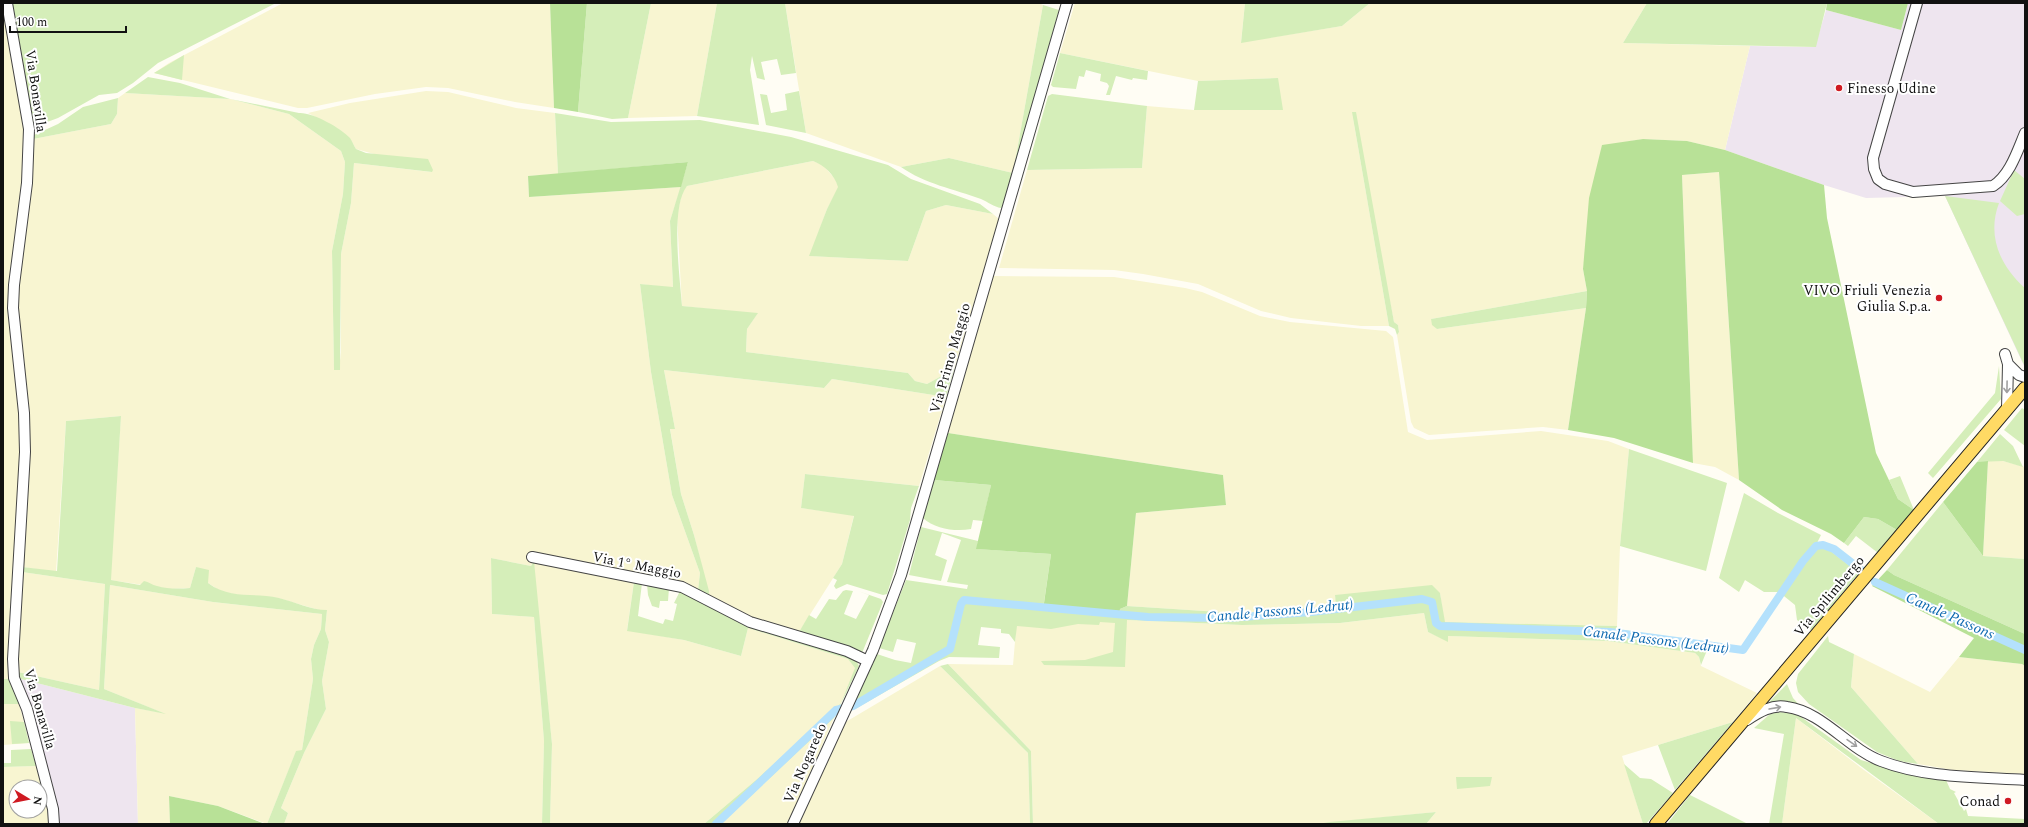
<svg xmlns="http://www.w3.org/2000/svg" width="2028" height="827" font-family="Spectral,serif">
<style>
.industrial{fill:#eee5ef}
.farmland{fill:#f8f5d1;fill-rule:evenodd}
.green{fill:#d5eeb9}
.forest{fill:#b8e197}
.lines{fill:none;stroke-linecap:round;stroke-linejoin:round}
.canal{stroke:#b4e1fc;stroke-width:8}
.minor-casing{stroke:#444;stroke-width:12}
.major-casing{stroke:#222;stroke-width:14}
.minor{stroke:#fff;stroke-width:10}
.major{stroke:#ffda64;stroke-width:12}
.oneway{stroke:#a0a0a0}
.poi-dot{fill:#cf1a22;stroke:#fff;stroke-width:1.5}
.labels{text-anchor:middle;dominant-baseline:central;stroke-width:4;stroke-linejoin:round;paint-order:stroke}
.poi-label{font-size:14px;fill:#111;stroke:#fff;text-anchor:end}
.street-label{font-size:14px;fill:#111;stroke:#fff}
.water-label{font-size:15px;font-style:italic;fill:#0c68b0;stroke:#fff}
</style>
<rect width="100%" height="100%" fill="#fffdf4"/>
<path class="industrial" d="M1908,3H2025V368L1945,196L1866,198L1824,185L1725,150L1750,46L1815,47L1826,10L1901,30Z
M21,679L135,708L138,824H57L49,780Z"/>
<path class="farmland" d="M3,3L20,89L25,137V160L11,285L21,414L22,453L13,679L29,743L3,745Z
M283,3H550L554,108L515,102L448,88L426,87L375,94L307,108H298L154,73L169,63Z
M651,3H717L697,116L628,118Z
M785,3H1039L1043,5L1013,173L949,158L901,167L806,133Z
M1075,3H1245L1241,42L1342,26L1370,3H1647L1623,43L1750,46L1725,150L1687,141L1643,139L1602,146L1583,269L1587,291L1431,319L1437,329L1586,308L1568,430L1543,427L1429,435L1414,428L1411,422L1397,335L1399,332L1398,325L1394,322L1352,112L1389,326H1361L1291,318L1261,311L1198,284L1143,274L1114,270L999,268L1027,170L1142,168L1147,106L1194,110L1278,78L1198,81L1060,53Z
M426,91L448,92L516,108L555,113L558,174L528,176L529,197L681,187L670,221L673,288L640,284L651,372L672,495L700,573L698,591L634,582L627,630L684,640L741,656L748,628L848,659L856,668L841,703L756,780L704,824H550L552,744L533,562L531,566L491,558L492,614L534,617L544,741L542,824H284L288,813L281,808L304,753L326,709L322,681L329,642L325,630L327,610H319L278,598L249,597L222,592L208,583L196,567L190,588L170,589L110,580L121,416L66,421L56,572L22,567L17,306L18,283L33,139L111,124L117,114L118,98L125,93L230,99L289,114L341,151L345,162L343,194L332,251L334,370H339L341,352V254L351,203L354,163L431,172L432,170L356,149L350,139L340,130L308,113L350,103Z
M813,161L823,165L835,179L839,187L827,209L810,256L908,261L926,211L946,205L993,214L999,219L954,369L927,384L915,381L908,373L746,352L747,329L757,314L682,306L677,216L682,192L687,186Z
M1719,172L1739,480L1715,467L1693,463L1682,175Z
M992,276L1114,277L1185,288L1202,292L1260,316L1290,322L1386,331L1393,337L1408,432L1427,440L1541,431L1608,441L1629,449L1620,546L1617,626L1444,622L1440,593L1335,595L1337,606L1274,613H1251L1247,619L1235,613L1127,606L1136,513L1226,505L1223,475L948,433Z
M664,370L824,388L832,379L946,397L919,486L805,474L801,508L854,515L842,564L799,632L751,619L709,596L694,535L681,494L670,428L675,429Z
M1988,461H2003L2025,467V559L1983,556Z
M22,572L105,584L99,690L18,672Z
M110,585L213,602L322,614L321,629L314,645L311,659L313,679L302,750L296,752L267,824L218,806L169,796L170,824H138L135,708L163,713L104,689Z
M1018,607L1127,620L1242,625L1340,623L1424,613L1428,632L1448,641V636L1608,641L1695,653L1699,657L1701,666L1757,693L1733,722L1622,756L1643,824H1426L1436,812L1317,824H1033L1031,751L948,664L1013,665Z
M1854,654L1930,692L1959,657L2022,664L2025,666V774L1953,770L1918,764L1851,687Z
M940,666L1028,753L1030,824H798L844,723Z
M834,718L788,824H721Z
M1796,718L1864,770L1939,824H1782Z
M37,766L48,809L49,824H3V767ZM16,787H40V811H16Z"/>
<path class="green" d="M10,3H276L158,63L133,83L117,93L99,95L58,118L39,125L30,122Z
M587,3H651L628,118L612,119L578,112Z
M717,3H785L796,73L781,75L777,59L761,62L765,80L757,78L752,56L750,70L759,125L697,116Z
M1245,3H1370L1342,26L1241,43Z
M1647,3H1827L1816,47L1623,43Z
M1043,5L1059,10L1003,206L1001,208C994,207 988,202 981,199C954,189 925,184 901,167L949,158L1013,173Z
M1060,53L1148,71L1147,80L1133,78L1132,80L1116,76L1110,95H1106L1109,86L1107,83L1100,81L1101,74L1086,70L1084,77L1079,76L1076,89L1053,87L1051,85Z
M184,55L182,80L154,73Z
M148,77L180,83L230,99L299,113C312,112 341,128 350,138C352,141 354,146 356,149L366,153L428,159L433,170L432,172L354,163L351,203L341,254L340,370H334L332,251L343,194L345,162L341,151L289,114L230,99L125,93Z
M1278,78L1283,110H1194L1198,81Z
M799,91L806,133L766,125L760,94L767,95L771,113L787,110L785,94Z
M1052,94L1147,106L1142,168L1027,170L1048,96Z
M118,98L117,114L111,124L33,139L34,135L58,124L83,107Z
M1352,112H1356L1394,322L1398,325L1399,332L1397,335L1395,329L1389,326Z
M555,113L611,122L700,120L791,137L888,165L911,179L980,204L993,214L946,205L926,211L908,261L809,256L827,209L838,187C834,174 825,166 813,161L687,186C670,207 680,278 682,306L758,313L747,329L746,352L908,373L915,381L927,384L954,369L946,397L832,379L824,388L664,370L675,429H670L681,494L694,535L709,591V596L698,591L700,573L672,495L651,372L640,284L673,287L670,221L688,162L558,174Z
M2014,170L2025,179V214L2017,216L2000,201Z
M1945,196L1999,203C1987,235 1999,265 2025,288V367Z
M1587,291L1586,308L1437,329L1432,325L1431,319Z
M1999,366L2001,399L1933,478L1928,473L1995,393Z
M2022,408L2025,410V446L2004,430Z
M121,416L111,580L140,585L144,581C149,582 152,585 157,586C167,589 179,589 190,588L196,567L209,570L208,583C231,600 253,592 279,598C295,602 311,610 327,610L325,630L329,642L322,681L326,709L304,753L281,808L288,813L284,824H267L296,751L302,750L313,679L311,659L314,645L321,629L322,614L213,602L110,585L104,689L166,714L135,708L21,679L18,672L99,690L105,584L22,572V567L57,571L66,421Z
M2000,434L2013,446L2023,467L2003,461L1977,462Z
M1629,449L1727,483L1706,571L1620,546Z
M805,474L919,486L911,508L910,520L887,594L883,595L847,584L836,589L834,586L837,580L833,578L842,564L854,516L801,508Z
M1900,476L1914,510L1898,499L1889,480Z
M934,480L991,485L983,521L973,520L971,529C956,532 935,529 923,518Z
M1744,493L1778,513L1821,535L1817,543L1821,548L1828,549L1859,573L1811,630L1797,620L1795,605L1779,592H1764L1745,580L1739,592L1719,578Z
M1943,502L1983,556L2025,559V634L1894,575L1887,570Z
M1864,517L1878,519L1897,530L1878,553L1856,536L1848,546L1844,543Z
M921,527L978,541L977,549L1051,554L1043,609L1119,616L1120,609L1127,606L1235,613L1247,619L1251,613H1274L1336,606L1335,595L1432,585L1440,593L1445,622L1617,626V629L1710,643L1701,665L1699,657L1695,653L1608,641L1448,636V642L1428,632L1424,613L1340,623L1242,625L1127,620L1125,667L1044,665L1041,661L1085,660L1113,652L1115,623L1100,622L1099,625L1078,624L1051,629L1017,626L1015,642L1009,634L1001,633V629L981,627L978,645L1000,647L999,658L949,657L939,661L855,709H850L877,654L895,660L911,663L916,643L897,639L893,652L879,648L906,580L967,589L968,585L947,582L961,540L942,533L935,555L947,560L941,581L909,575Z
M491,558L531,566L534,561L552,744L550,824H542L544,741L534,617L492,614Z
M634,582L642,583L638,616L663,624L665,619L673,621L677,604L674,603L680,591L855,658L859,666L834,718L721,824H704L756,780L841,703L855,668L848,659L748,628L741,656L684,640L627,631Z
M647,584L669,588L668,601H660L659,608L652,606L648,595Z
M846,590L853,591L844,614L856,619L869,595L858,591L881,599L883,602L862,653L799,632L809,615L816,619L829,599L836,600L843,591Z
M1828,636L1829,642L1854,654L1851,687L1918,764L1899,761L1877,752L1809,704L1798,692L1796,683L1798,674Z
M948,664L1031,751L1033,824H1030L1028,753L940,666Z
M3,679H13L19,704H3Z
M1787,684L1793,698L1802,708L1766,705Z
M1779,712L1797,714L1861,760L1909,774L1946,780L1950,789L1956,792L1954,793L1964,811L1966,809L1968,816L2025,819V824H1939L1796,718L1782,824H1769L1784,734L1754,728L1770,714Z
M10,721L24,722L29,743L12,744Z
M1733,722L1675,790L1658,745Z
M31,749L36,766L3,767V763H11V750Z
M1624,764L1640,778L1651,779L1673,793L1646,824H1643Z
M1456,777H1492L1490,786L1457,789Z
M1690,795L1748,824H1667Z
M1436,812L1426,824H1317L1330,822Z"/>
<path class="forest" d="M550,3H587L578,112L554,108Z
M1827,3H1908L1901,30L1826,10Z
M1643,139L1687,141L1725,150L1824,185L1827,218L1876,453L1898,499L1914,510L1897,530L1878,519L1864,517L1844,543L1831,534L1782,510L1739,480L1719,172L1682,175L1693,463L1614,438L1568,430L1586,308L1587,291L1583,269L1589,198L1602,145Z
M688,162L681,187L529,197L528,176Z
M948,433L1223,475L1226,505L1136,513L1127,606L1120,609L1119,616L1043,610L1051,554L976,549L991,485L934,480Z
M1988,461L1983,556L1943,502L1977,462Z
M1887,570L1894,575L2025,634V666L2022,664L1959,657L1974,638L1872,586Z
M169,796L218,806L265,824H170Z"/>
<g class="lines">
<path class="canal" d="M1875,582L2025,650
M716,824L836,710L853,706L950,649L961,604L964,600L1148,617L1228,618L1311,612L1422,599L1432,602L1436,623L1440,626L1610,632L1743,650L1803,561L1816,546L1823,545L1834,549L1861,570"/>
<g class="minor-casing">
<path id="minor" d="M7,3L29,129L27,183L14,285L13,308L24,413L25,452L13,659L14,678L27,709L53,809L54,824
M1917,3L1873,158L1874,169L1878,179L1885,184L1913,192L1993,186C2010,175 2017,152 2025,133
M2005,354L2008,364L2007,409
M2008,364L2019,375L2025,377
M532,557L682,587L750,622L847,651L868,661
M1747,720C1759,712 1772,704 1787,707C1823,712 1847,748 1881,761C1925,778 1978,777 2025,780
M793,824L873,650L901,575L1067,3"/>
</g>
<g class="major-casing">
<path id="major" d="M1656,824L2025,388"/>
</g>
<use href="#minor" class="minor"/>
<use href="#major" class="major"/>
</g>
<defs><path id="oneway-shaft" d="M-6 0H5M1.5-3L5.5 0L1.5 3" fill="none" stroke-width="1.6" stroke-linecap="round" stroke-linejoin="round"/></defs>
<g class="oneway">
<use href="#oneway-shaft" transform="translate(2007 387) rotate(91)"/>
<use href="#oneway-shaft" transform="translate(1775 708) rotate(-10)"/>
<use href="#oneway-shaft" transform="translate(1852 743) rotate(35)"/>
</g>
<g class="poi-dot">
<circle cx="1839" cy="88" r="4"/>
<circle cx="1939" cy="298" r="4"/>
<circle cx="2008" cy="801" r="4"/>
</g>
<g class="labels">
<g class="poi-label">
<text x="1847" y="88" text-anchor="start">Finesso Udine</text>
<text x="1931" y="290">VIVO Friuli Venezia<tspan x="1931" dy="16">Giulia S.p.a.</tspan></text>
<text x="2000" y="801">Conad</text>
</g>
<g class="street-label">
<text transform="translate(36 91) rotate(82)">Via Bonavilla</text>
<text transform="translate(950 358) rotate(-74)">Via Primo Maggio</text>
<text transform="translate(637 565) rotate(11)">Via 1° Maggio</text>
<text transform="translate(1829 596) rotate(-50)">Via Spilimbergo</text>
<text transform="translate(40 709) rotate(74)">Via Bonavilla</text>
<text transform="translate(805 763) rotate(-66)">Via Nogaredo</text>
</g>
<g class="water-label">
<text transform="translate(1280 611) rotate(-5)">Canale Passons (Ledrut)</text>
<text transform="translate(1950 616) rotate(24)">Canale Passons</text>
<text transform="translate(1656 640) rotate(7)">Canale Passons (Ledrut)</text>
</g>
</g>
<rect width="2028" height="827" fill="none" stroke="#111111" stroke-width="8"/>
<g transform="translate(28 799) rotate(100)"><circle r="19" fill="#ffffff" stroke="#a0a0a0"/>
<path d="M0-3L7 15L0 10L-7 15Z" fill="#cf1a22"/>
<text y="-6" font-size="11" font-weight="bold" text-anchor="middle" fill="#111111">N</text>
</g>
<path d="M10 26v6h116v-6" fill="none" stroke="#111111" stroke-width="2"/>
<text x="16" y="26" font-size="12" fill="#111111" stroke="#ffffff" stroke-width="3" paint-order="stroke">100 m</text>
</svg>
